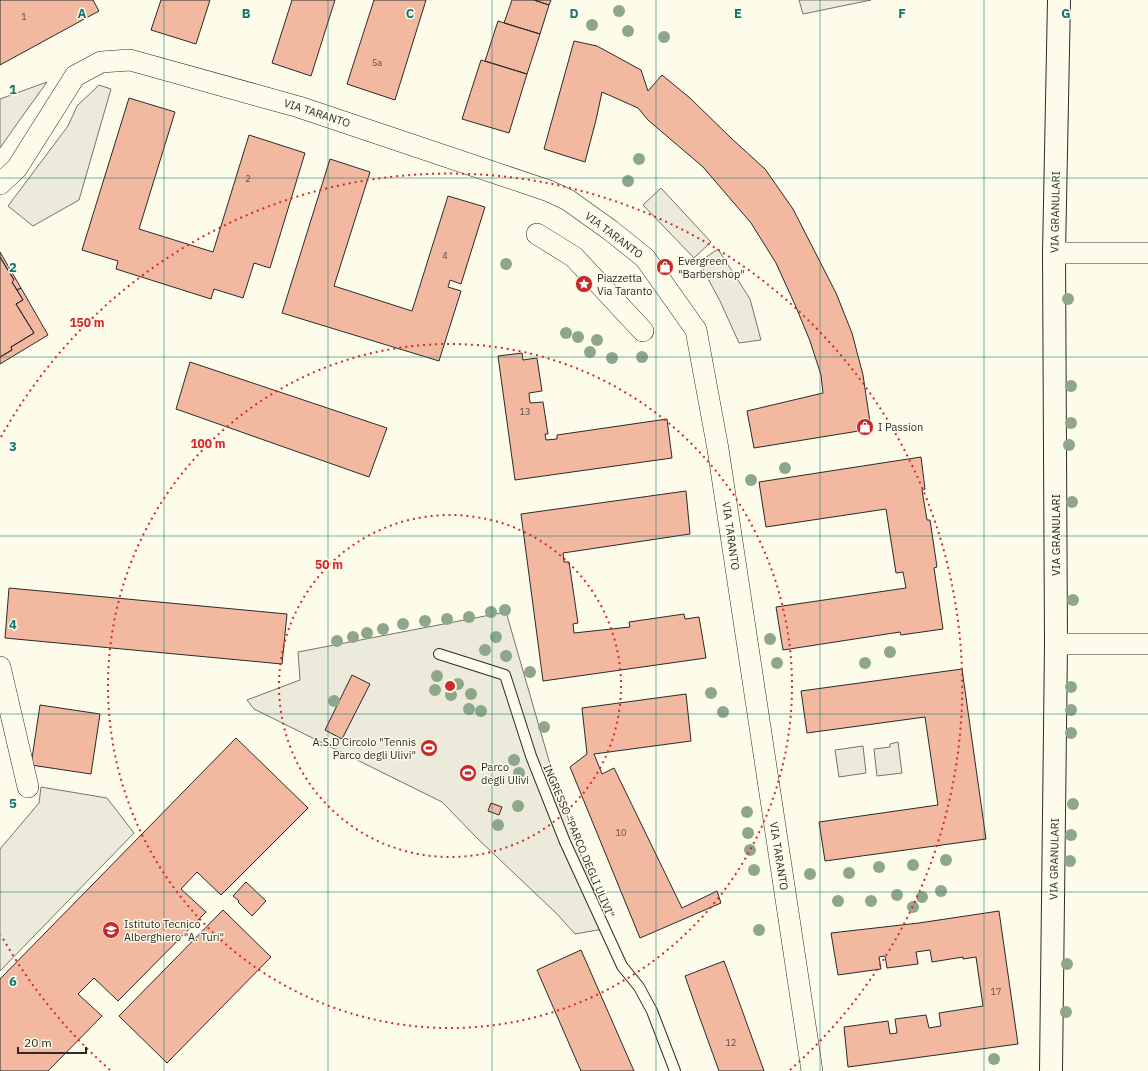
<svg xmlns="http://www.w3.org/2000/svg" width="1148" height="1071" font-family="'IBM Plex Sans',sans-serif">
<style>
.green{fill:#ecebdb;stroke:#74746e}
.parking{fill:#eceadb;stroke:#74746e}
.building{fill:#f2b8a0;stroke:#2b2b2b}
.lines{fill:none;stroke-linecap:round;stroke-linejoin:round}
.service-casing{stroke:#2b2b2b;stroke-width:12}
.minor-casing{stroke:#2b2b2b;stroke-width:22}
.tertiary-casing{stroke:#2b2b2b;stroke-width:24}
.service{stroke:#fdfbea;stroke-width:10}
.minor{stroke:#fdfbea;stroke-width:21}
.tertiary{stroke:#fdfbea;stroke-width:22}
.tree{fill:#8ea78a}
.grid{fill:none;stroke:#0f766e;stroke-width:1;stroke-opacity:0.55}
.ring{fill:none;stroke:#d62828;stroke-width:2;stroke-dasharray:2 4}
.labels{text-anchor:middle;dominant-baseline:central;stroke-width:3;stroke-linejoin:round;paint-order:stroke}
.number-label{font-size:9px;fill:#5d4e48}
.street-label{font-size:11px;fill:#2b2b2b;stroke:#fdfbea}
.poi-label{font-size:11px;fill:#2b2b2b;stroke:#fdfbea;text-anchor:start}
.grid-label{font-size:13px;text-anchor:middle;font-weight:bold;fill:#0f766e;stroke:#fdfbea;stroke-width:3;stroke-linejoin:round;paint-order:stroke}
.centre{fill:#d62828;stroke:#fdfbea;stroke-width:2}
.ring-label{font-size:12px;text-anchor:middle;font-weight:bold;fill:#d62828;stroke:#fdfbea;stroke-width:3;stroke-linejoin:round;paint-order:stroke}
</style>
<rect width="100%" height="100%" fill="#fdfbea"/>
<path class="green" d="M799,0H871L803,14Z
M661,188L711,242L694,258L643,205Z
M718,249L750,299L761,340L739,343L720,301L699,262Z
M506,612L552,771L586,870L609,928L575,934L556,913L478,839L442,802L254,709L247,700L300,680L298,652Z
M898,742L902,773L877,776L874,749L890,747V744Z
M863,746L866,773L839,777L835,750Z"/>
<path class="parking" d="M47,82L19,121L0,148V99Z
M99,85L111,89L79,200L33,226L8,206L68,126L77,106Z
M41,787L107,798L134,833L0,971V849L39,803Z"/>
<path class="building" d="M0,0H93L99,11L0,65Z
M161,0H210L196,44L151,30Z
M292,0H335L311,76L272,63Z
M374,0H426L395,100L347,84Z
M512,0H534L549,5L540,34L504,23Z
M534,0H551L549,5Z
M498,21L540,34L527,74L485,61Z
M574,41L597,46L641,70L648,91L662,75L690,98L731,138L765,169L793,209L836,293L852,333L863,375L871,429L754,448L747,411L823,393L821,375L810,341L796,307L776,263L751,223L703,167L648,120L638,108L602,92L596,120L585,162L544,149Z
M481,60L527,74L509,133L462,119Z
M129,98L175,112L139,229L213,252L249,135L305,153L270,268L254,263L243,298L214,289L211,299L116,269L118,261L82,250Z
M330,159L370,172L334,286L412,311L448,196L485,207L461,284L450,280L448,287L461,291L439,361L282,313Z
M0,252L21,288L17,290L12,282L14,280L0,257Z
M0,257L14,280L12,282L23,300L16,304L34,333L11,347L12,350L0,357Z
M21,288L48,335L0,364V357L12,350L11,347L34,333L16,304L23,300L17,290Z
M522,353L523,360L537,358L542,391L529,393L530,403L543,402L548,434H545L546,440L557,439V435L667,419L672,458L515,480L498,356Z
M190,362L387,428L369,477L176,409Z
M921,457L925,489L922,490L927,520H930L937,567L934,568L943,629L901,635L900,632L783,650L776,607L906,588L903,572L896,573L886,509L766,527L759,482Z
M686,491L690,534L563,553L564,562H569L578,623L573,624L574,633L630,627L629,622L684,614L685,619L699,617L706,658L543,681L521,514Z
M9,588L287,614L282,664L5,638Z
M962,669L986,839L825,861L819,822L938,805L925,717L807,733L801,691Z
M352,675L370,684L342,739L325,730Z
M686,694L691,741L594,754L602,774L614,768L682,908L717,891L721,903L640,938L570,767L587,754L582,708Z
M40,705L100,714L91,774L31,765Z
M236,738L308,808L221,895L197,872L181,889L206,912L118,1001L94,978L78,994L102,1016L48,1071H0V979Z
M491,803L502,807L499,815L488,811Z
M246,882L266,901L252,916L238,902L239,901L233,896Z
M223,910L271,957L167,1063L119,1016Z
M999,911L1018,1044L848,1067L844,1027L888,1021L890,1034L897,1033L895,1019L926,1015L929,1028L941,1026L939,1013L983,1006L976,957L963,959V957L932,962L930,950L916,952L918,964L887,968L885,956L879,957L881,969L838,975L831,933L919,923Z
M581,950L634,1071H581L537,970Z
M724,961L738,999L764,1071H719L698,1013L685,976Z"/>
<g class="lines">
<g class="service-casing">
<path id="service" d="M439,654L505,675L531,756L565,842L622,966L639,987L652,1011L675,1071"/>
</g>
<g class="minor-casing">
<path id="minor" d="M0,184L17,168L75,76L101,62L130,60L299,107L549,191L568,200L610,230L645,258L696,330L718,449L812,1071
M537,234L574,257L643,331
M1054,253H1148
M1056,644H1148
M0,667L28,787"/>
</g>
<g class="tertiary-casing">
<path id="tertiary" d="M1051,1071L1056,644L1054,253L1059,0"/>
</g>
<use href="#service" class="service"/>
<use href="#minor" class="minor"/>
<use href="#tertiary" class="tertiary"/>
</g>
<g class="tree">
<circle cx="619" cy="11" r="6"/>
<circle cx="592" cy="25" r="6"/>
<circle cx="628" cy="31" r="6"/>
<circle cx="664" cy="37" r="6"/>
<circle cx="639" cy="159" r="6"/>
<circle cx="628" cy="181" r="6"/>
<circle cx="506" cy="264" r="6"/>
<circle cx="1068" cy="299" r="6"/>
<circle cx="566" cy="333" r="6"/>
<circle cx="578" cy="337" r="6"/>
<circle cx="597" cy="340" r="6"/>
<circle cx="590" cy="352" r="6"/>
<circle cx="642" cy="357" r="6"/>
<circle cx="612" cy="358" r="6"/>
<circle cx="1071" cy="386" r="6"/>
<circle cx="1071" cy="423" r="6"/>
<circle cx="1069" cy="445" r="6"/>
<circle cx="785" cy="468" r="6"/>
<circle cx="751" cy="480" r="6"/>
<circle cx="1072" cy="502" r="6"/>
<circle cx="1073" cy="600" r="6"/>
<circle cx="505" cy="610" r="6"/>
<circle cx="491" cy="612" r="6"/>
<circle cx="469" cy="617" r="6"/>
<circle cx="447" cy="619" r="6"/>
<circle cx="425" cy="621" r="6"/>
<circle cx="403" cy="624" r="6"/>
<circle cx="383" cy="629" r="6"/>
<circle cx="367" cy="633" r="6"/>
<circle cx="353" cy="637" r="6"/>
<circle cx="496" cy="637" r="6"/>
<circle cx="770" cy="639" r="6"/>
<circle cx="337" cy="641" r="6"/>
<circle cx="485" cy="650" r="6"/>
<circle cx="890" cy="652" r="6"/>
<circle cx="506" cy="656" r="6"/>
<circle cx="777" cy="663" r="6"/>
<circle cx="865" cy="663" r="6"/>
<circle cx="530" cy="672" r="6"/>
<circle cx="437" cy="676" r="6"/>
<circle cx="458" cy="684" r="6"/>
<circle cx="1071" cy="687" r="6"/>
<circle cx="435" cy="690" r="6"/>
<circle cx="711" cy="693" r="6"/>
<circle cx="471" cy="694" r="6"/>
<circle cx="451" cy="695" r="6"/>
<circle cx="334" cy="701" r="6"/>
<circle cx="469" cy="709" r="6"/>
<circle cx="1071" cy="710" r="6"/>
<circle cx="481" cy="711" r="6"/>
<circle cx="723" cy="712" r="6"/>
<circle cx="544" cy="727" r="6"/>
<circle cx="1071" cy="733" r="6"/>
<circle cx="514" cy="760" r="6"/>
<circle cx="519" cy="773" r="6"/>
<circle cx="1073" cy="804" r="6"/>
<circle cx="518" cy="806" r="6"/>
<circle cx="747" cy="812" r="6"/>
<circle cx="498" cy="825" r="6"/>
<circle cx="748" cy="833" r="6"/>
<circle cx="1071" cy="835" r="6"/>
<circle cx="750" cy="850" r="6"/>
<circle cx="946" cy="860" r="6"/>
<circle cx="1070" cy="861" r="6"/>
<circle cx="913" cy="865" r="6"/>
<circle cx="879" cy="867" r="6"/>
<circle cx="754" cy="870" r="6"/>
<circle cx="849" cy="873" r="6"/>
<circle cx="810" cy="874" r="6"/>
<circle cx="941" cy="891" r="6"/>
<circle cx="897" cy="895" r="6"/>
<circle cx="922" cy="897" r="6"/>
<circle cx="838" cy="901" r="6"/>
<circle cx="871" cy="901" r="6"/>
<circle cx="913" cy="907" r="6"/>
<circle cx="759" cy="930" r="6"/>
<circle cx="1067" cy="964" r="6"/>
<circle cx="1066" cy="1012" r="6"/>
<circle cx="994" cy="1059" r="6"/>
</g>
<path class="grid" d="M164,0V1071M328,0V1071M492,0V1071M656,0V1071M820,0V1071M984,0V1071M0,178H1148M0,357H1148M0,536H1148M0,714H1148M0,892H1148"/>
<g class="ring">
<circle cx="450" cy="686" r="171"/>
<circle cx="450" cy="686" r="342"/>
<path d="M110 1070A513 513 0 0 1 1 935M1 437A513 513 0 1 1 790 1070"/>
</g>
<defs>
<g id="shop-disc" transform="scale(0.9)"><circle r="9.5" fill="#c62828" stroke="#fdfbea"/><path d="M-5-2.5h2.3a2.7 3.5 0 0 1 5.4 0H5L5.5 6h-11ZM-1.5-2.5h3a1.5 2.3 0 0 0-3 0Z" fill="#fff"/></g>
<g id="sight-disc" transform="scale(0.9)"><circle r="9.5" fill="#c62828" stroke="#fdfbea"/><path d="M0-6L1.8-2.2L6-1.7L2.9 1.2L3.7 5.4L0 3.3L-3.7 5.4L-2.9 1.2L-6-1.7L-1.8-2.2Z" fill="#fff"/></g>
<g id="stadium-disc" transform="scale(0.9)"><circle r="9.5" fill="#c62828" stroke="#fdfbea"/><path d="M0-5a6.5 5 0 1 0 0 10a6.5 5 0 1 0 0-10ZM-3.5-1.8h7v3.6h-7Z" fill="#fff"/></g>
<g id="school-disc" transform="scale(0.9)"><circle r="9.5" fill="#c62828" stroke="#fdfbea"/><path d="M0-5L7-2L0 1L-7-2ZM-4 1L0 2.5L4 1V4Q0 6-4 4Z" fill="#fff"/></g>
</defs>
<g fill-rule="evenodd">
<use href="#shop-disc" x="665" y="267"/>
<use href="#sight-disc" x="584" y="284"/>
<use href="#shop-disc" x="865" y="427"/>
<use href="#stadium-disc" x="429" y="748"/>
<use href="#stadium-disc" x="468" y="773"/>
<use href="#school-disc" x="111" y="930"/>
</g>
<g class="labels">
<g class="number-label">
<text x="24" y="16">1</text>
<text x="377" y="62">5a</text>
<text x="248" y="178">2</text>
<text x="445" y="255">4</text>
<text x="525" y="411">13</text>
<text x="621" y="832">10</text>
<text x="996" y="991">17</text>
<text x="731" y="1042">12</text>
</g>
<g class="street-label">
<text transform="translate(317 113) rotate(18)">VIA TARANTO</text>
<text transform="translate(1055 212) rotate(-89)">VIA GRANULARI</text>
<text transform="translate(614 235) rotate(37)">VIA TARANTO</text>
<text transform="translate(1056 535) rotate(-90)">VIA GRANULARI</text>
<text transform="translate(731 536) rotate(82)">VIA TARANTO</text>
<text transform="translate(579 841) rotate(67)">INGRESSO "PARCO DEGLI ULIVI"</text>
<text transform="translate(779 856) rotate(81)">VIA TARANTO</text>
<text transform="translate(1054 859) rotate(-89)">VIA GRANULARI</text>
</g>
<g class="poi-label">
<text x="678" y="261">Evergreen<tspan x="678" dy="13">"Barbershop"</tspan></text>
<text x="597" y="278">Piazzetta<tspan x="597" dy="13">Via Taranto</tspan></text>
<text x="878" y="427">I Passion</text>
<text x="416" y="742" text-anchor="end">A.S.D Circolo "Tennis<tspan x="416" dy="13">Parco degli Ulivi"</tspan></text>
<text x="481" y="767">Parco<tspan x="481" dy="13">degli Ulivi</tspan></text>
<text x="124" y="924">Istituto Tecnico<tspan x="124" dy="13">Alberghiero "A. Turi"</tspan></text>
</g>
</g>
<g class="grid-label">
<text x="82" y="18">A</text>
<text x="246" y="18">B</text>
<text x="410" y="18">C</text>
<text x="574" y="18">D</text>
<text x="738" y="18">E</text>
<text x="902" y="18">F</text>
<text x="1066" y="18">G</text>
<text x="13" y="94">1</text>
<text x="13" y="272">2</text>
<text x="13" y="451">3</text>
<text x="13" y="629">4</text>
<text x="13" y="808">5</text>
<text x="13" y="986">6</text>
</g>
<circle cx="450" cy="686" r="6" class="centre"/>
<g class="ring-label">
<text x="87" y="327">150 m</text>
<text x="208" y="448">100 m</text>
<text x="329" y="569">50 m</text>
</g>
<path d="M18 1047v6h68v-6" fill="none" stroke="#2b2b2b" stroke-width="2"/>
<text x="24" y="1047" font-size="12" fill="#2b2b2b" stroke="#fdfbea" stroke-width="3" paint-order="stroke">20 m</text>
</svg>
